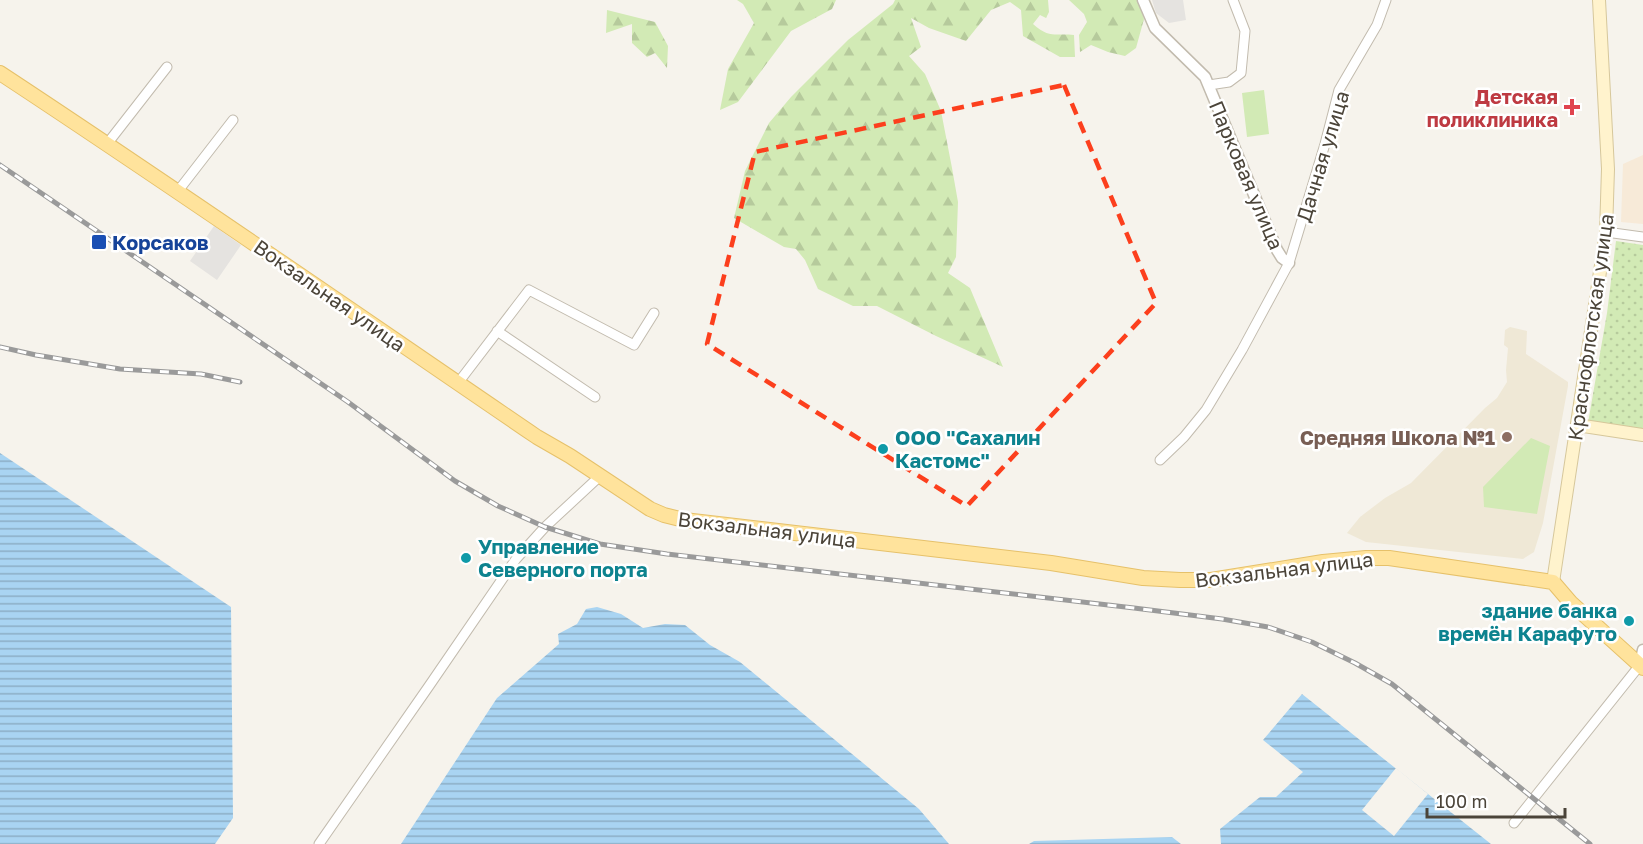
<svg xmlns="http://www.w3.org/2000/svg" width="1643" height="844" font-family="'Golos Text',sans-serif">
<style>
.commercial{fill:#f7ead8}
.education{fill:#efe8d6}
.forest{fill:url(#forest-firs)}
.park{fill:url(#park-dots)}
.pitch{fill:#d2eab5}
.parking{fill:#e5e3e0}
.water{fill:url(#water-rules)}
.pier{fill:#f6f3ec}
.lines{fill:none;stroke-linecap:round;stroke-linejoin:round}
.minor-casing{stroke:#c2bbae;stroke-width:11}
.tertiary-casing{stroke:#c2bbae;stroke-width:13}
.secondary-casing{stroke:#d6c79b;stroke-width:14}
.primary-casing{stroke:#e6c16a;stroke-width:16}
.minor{stroke:#fff;stroke-width:9}
.tertiary{stroke:#fff;stroke-width:10}
.secondary{stroke:#fff3cd;stroke-width:12}
.primary{stroke:#ffe39c;stroke-width:14}
.rail-casing{stroke:#9a9a9a;stroke-width:5}
.rail{stroke:#fff;stroke-width:3;stroke-dasharray:9;stroke-linecap:butt}
.marked{fill:none;stroke:#fc3f1d;stroke-width:4.5;stroke-dasharray:12 8;stroke-linejoin:round}
.health-dot{fill:#e0444e;stroke:#fff;stroke-width:2}
.transit-dot{fill:#1a4fb4;stroke:#fff;stroke-width:2}
.education-dot{fill:#8d6e63;stroke:#fff;stroke-width:2}
.culture-dot{fill:#0f9aa8;stroke:#fff;stroke-width:2}
.labels{text-anchor:middle;dominant-baseline:central;stroke-width:5;stroke-linejoin:round;paint-order:stroke}
.health-label{font-size:20px;font-weight:bold;fill:#be3a42;stroke:#fff;text-anchor:end}
.street-label{font-size:20px;fill:#4b4439;stroke:#fff}
.transit-label{font-size:20px;font-weight:bold;fill:#164399;stroke:#fff;text-anchor:start}
.culture-label{font-size:20px;font-weight:bold;fill:#0d838f;stroke:#fff;text-anchor:start}
.education-label{font-size:20px;font-weight:bold;fill:#785e54;stroke:#fff;text-anchor:end}
</style>
<defs>
<pattern id="forest-firs" width="22" height="20" patternUnits="userSpaceOnUse" patternTransform="scale(1.5)"><rect width="22" height="20" fill="#d2eab5"/><path d="M5 1l3.5 6h-7zM16 11l3.5 6h-7z" fill="#b6ca9c"/></pattern>
<pattern id="park-dots" width="8" height="8" patternUnits="userSpaceOnUse" patternTransform="scale(1.5)"><rect width="8" height="8" fill="#d2eab5"/><path d="M2 2h.1M6 6h.1" fill="none" stroke="#b6ca9c" stroke-width="1.8" stroke-linecap="round"/></pattern>
<pattern id="water-rules" width="6" height="5" patternUnits="userSpaceOnUse" patternTransform="scale(1.5)"><rect width="6" height="5" fill="#a9d4f2"/><path d="M0 2.5h6" fill="none" stroke="#8caec5"/></pattern>
</defs>
<rect width="100%" height="100%" fill="#f6f3ec"/>
<path class="commercial" d="M1643,155V224L1621,222L1623,164Z"/>
<path class="education" d="M1510,327L1527,331L1526,354L1568,382V386L1543,523L1534,552L1523,559L1366,542L1347,533L1360,517L1385,498L1411,483L1485,408L1497,398L1507,382L1506,370L1508,348L1504,345L1505,330Z"/>
<path class="forest" d="M737,0H836L832,9L791,31L738,102L720,110L728,69L754,23L743,4Z
M895,0H1048L1049,12L1046,18L1040,15L1033,24C1050,39 1055,33 1074,35L1075,57H1060L1023,36L1021,10L1010,2L991,10L966,41L929,28L911,18L921,47L909,56L925,74L941,111L952,168L958,202L956,257L948,273L970,288L1003,367L936,336L877,306H853L818,289L805,260L796,249L784,247L734,218L745,171L769,123L791,97L848,40L893,4Z
M1069,0H1138L1144,19L1136,48L1125,56L1108,52L1091,45L1080,52L1079,35L1087,22L1084,14Z
M607,10L655,22L668,46L667,68L655,53L647,57L632,43V24L606,33Z"/>
<path class="park" d="M1616,241L1643,245V431L1588,423L1607,313Z"/>
<path class="pitch" d="M1264,90L1269,134L1247,137L1242,93Z
M1531,438L1550,446L1537,514L1484,507L1483,487Z"/>
<path class="parking" d="M1152,0H1183L1186,20L1169,23L1156,13Z
M214,226L241,245L217,280L190,261Z"/>
<path class="water" d="M0,453L231,607L233,818L215,844H0Z
M597,607L621,614L643,628L665,624L685,625L710,645L740,662L919,809L949,844H401L497,698L559,644L558,634L577,624L586,609Z
M1302,694L1491,844H1221L1220,829L1260,797H1276L1303,772L1263,740Z
M1172,837L1181,844H1029L1034,841Z"/>
<path class="pier" d="M1396,768L1428,794L1394,836L1362,810Z"/>
<g class="lines">
<g class="minor-casing">
<path id="minor" d="M1209,85L1229,82L1241,73L1245,31L1233,0
M107,144L167,67
M178,191L233,120
M1606,232L1643,237
M497,331L595,397
M458,383L529,290L634,345L654,313
M1160,460L1184,437L1206,410L1242,350L1289,263L1325,144L1339,90L1377,25L1386,0
M1514,823L1640,665
M319,844L429,686L516,559L545,527L600,476"/>
</g>
<g class="tertiary-casing">
<path id="tertiary" d="M1143,0L1155,28L1205,77L1277,250L1282,258L1289,263
M1640,665L1643,650"/>
</g>
<g class="secondary-casing">
<path id="secondary" d="M1577,425L1643,435
M1553,582L1606,232L1608,169L1599,0"/>
</g>
<g class="primary-casing">
<path id="primary" d="M0,73C181,192 358,315 537,437L570,456L650,509L664,515L684,520L1051,563L1143,578L1180,580H1211L1323,562L1366,558H1389L1553,582L1571,603L1643,668"/>
</g>
<use href="#minor" class="minor"/>
<use href="#tertiary" class="tertiary"/>
<use href="#secondary" class="secondary"/>
<use href="#primary" class="primary"/>
<g class="rail-casing">
<path id="rail" d="M0,165L348,402L455,481L498,506L545,527L600,544L667,554L1134,608L1222,619L1268,627L1312,642L1355,663L1392,684L1590,844
M0,347L36,355L120,369L201,374L240,382"/>
</g>
<use href="#rail" class="rail"/>
</g>
<path class="marked" d="M1064,85L1156,303L967,506L707,344L755,152Z"/>
<path class="health-dot" d="M1569 98h6v6h6v6h-6v6h-6v-6h-6v-6h6z"/>
<rect class="transit-dot" x="91" y="234" width="16" height="16" rx="3"/>
<circle class="education-dot" cx="1507" cy="437" r="6"/>
<g class="culture-dot">
<circle cx="883" cy="449" r="6"/>
<circle cx="466" cy="558" r="6"/>
<circle cx="1629" cy="621" r="6"/>
</g>
<g class="labels">
<g class="health-label">
<text x="1558" y="96">Детская<tspan x="1558" dy="23">поликлиника</tspan></text>
</g>
<g class="street-label">
<text transform="translate(1322 156) rotate(-73)">Дачная улица</text>
<text transform="translate(1247 175) rotate(67)">Парковая улица</text>
<text transform="translate(330 295) rotate(35)">Вокзальная улица</text>
<text transform="translate(1590 327) rotate(-82)">Краснофлотская улица</text>
<text transform="translate(767 529) rotate(7)">Вокзальная улица</text>
<text transform="translate(1284 569) rotate(-7)">Вокзальная улица</text>
</g>
<g class="transit-label">
<text x="112" y="242">Корсаков</text>
</g>
<g class="culture-label">
<text x="895" y="437">ООО "Сахалин<tspan x="895" dy="23">Кастомс"</tspan></text>
<text x="478" y="546">Управление<tspan x="478" dy="23">Северного порта</tspan></text>
<text x="1617" y="610" text-anchor="end">здание банка<tspan x="1617" dy="23">времён Карафуто</tspan></text>
</g>
<g class="education-label">
<text x="1495" y="437">Средняя Школа №1</text>
</g>
</g>
<path d="M1427 808v9h138v-9" fill="none" stroke="#4b4439" stroke-width="3"/>
<text x="1436" y="808" font-size="18" fill="#4b4439" stroke="#ffffff" stroke-width="4.5" paint-order="stroke">100 m</text>
</svg>
